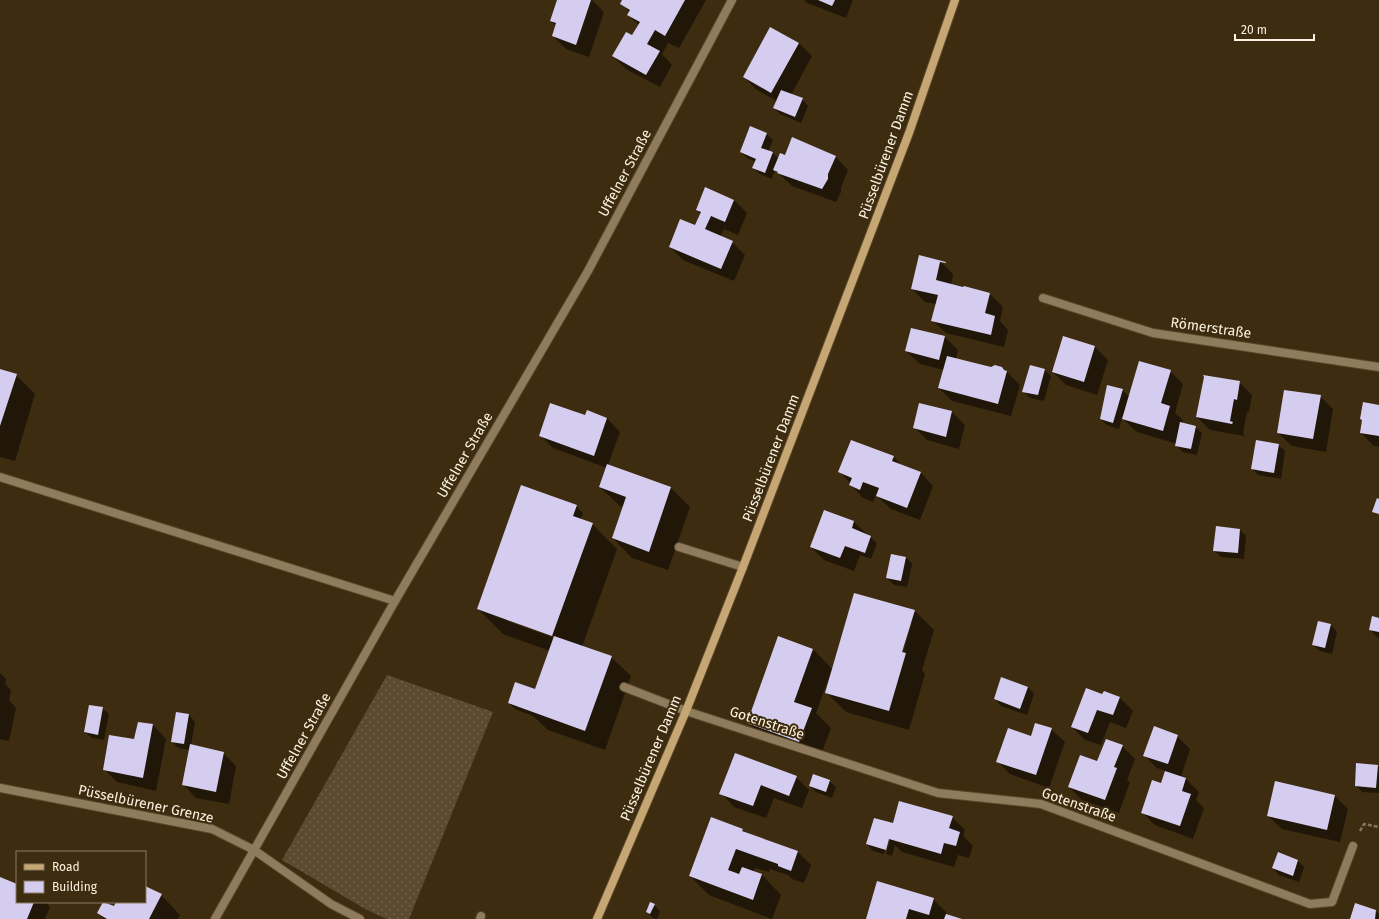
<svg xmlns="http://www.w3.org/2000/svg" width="1379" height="919" font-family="'Fira Sans',sans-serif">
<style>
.grass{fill:url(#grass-dots)}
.shadow{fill:#0007;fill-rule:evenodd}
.building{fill:#d5cdf0}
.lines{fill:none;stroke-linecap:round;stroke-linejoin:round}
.lane-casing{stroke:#58482c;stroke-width:10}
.street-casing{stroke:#58482c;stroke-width:10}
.secondary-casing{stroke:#58482c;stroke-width:10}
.path{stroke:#83745c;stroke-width:2.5;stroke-dasharray:4 2;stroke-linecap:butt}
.lane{stroke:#8f7c5d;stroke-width:8}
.street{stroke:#8f7c5d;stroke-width:8}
.secondary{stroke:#c6a774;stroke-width:8}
.labels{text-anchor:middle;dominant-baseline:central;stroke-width:4;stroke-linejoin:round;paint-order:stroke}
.street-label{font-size:14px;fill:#fcf2e1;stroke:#3d2c0f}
</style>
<defs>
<pattern id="grass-dots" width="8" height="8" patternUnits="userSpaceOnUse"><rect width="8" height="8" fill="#5b4a2f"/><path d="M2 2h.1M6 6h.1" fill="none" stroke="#73654d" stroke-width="1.8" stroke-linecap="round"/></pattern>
</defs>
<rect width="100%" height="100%" fill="#3d2c0f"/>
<path class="grass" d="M387,675L493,712L409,919H387L367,910L282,860Z"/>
<path class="shadow" d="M558,0H592L604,12L589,57L566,49L553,36L556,26L551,21Z
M623,0H706L679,48L668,43L662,54L672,65L660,87L626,69L613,56L632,37L639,25L628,15L630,12L621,4Z
M804,0H853L846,18L807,3Z
M770,28L799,43L812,56L791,95L802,99L808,106L801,123L780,114L774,108L777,101L757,90L744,77Z
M767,134L773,140L768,152L773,153L779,159L785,156H835L848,170L841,188V192L836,202L792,186L775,170L772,179L760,174L753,168L756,162L747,158L741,152Z
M734,200L747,213L738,235L724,229L720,237L732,242L745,255L734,281L683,260L670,247L695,226L701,214L697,210Z
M940,261L953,274L951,285L990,294L1003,307L1000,321L1008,330L1004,347L946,333L932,320L936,304L925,302L912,289Z
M945,337L958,350L956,359L1007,372L1020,385L1011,416L952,401L939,388L944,370L920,364L906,351Z
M1095,347L1108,360L1097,395L1066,385L1053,372Z
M0,370L16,375L35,394L15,461L0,457Z
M1045,370L1051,376L1044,401L1030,398L1023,391Z
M1170,371L1183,384L1175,413L1183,420L1182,424L1195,427L1202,433L1197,455L1183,452L1176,446L1177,444L1137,432L1122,418L1119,429L1107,425L1101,419L1122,390L1130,397Z
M1239,382L1252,395L1249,412H1247L1243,433L1245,436L1210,430L1197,417Z
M1320,396L1333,409L1326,452L1292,446L1278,433Z
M920,404L952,412L965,425L959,449L927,440L914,427Z
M1379,406V447L1374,446L1361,433Z
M586,416L607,418L620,432L608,465L671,488L690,507L668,570L632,558L613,538L623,508L620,506L600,487L607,468L553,448L540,435Z
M1278,445L1285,451L1281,479L1258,475L1252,468Z
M893,456L902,466L920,472L933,486L920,520L891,509L877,496L878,495L876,494L873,502L863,498L840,472Z
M576,506L583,513L580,520L592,524L617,549L582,647L611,657L631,676L605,750L548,730L533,716L515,709L509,703L536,690L550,651L503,634L478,609ZM507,619L557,637V639L507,621Z
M854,522L877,543L871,559L860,555L854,571L824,560L811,547Z
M1240,530L1246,536L1244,559L1221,557L1214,551Z
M906,557L912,564L907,587L894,585L887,578Z
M914,610L934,630L922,670L925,674L909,730L846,712L827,693L832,673L831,672L816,713L831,728L819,760L768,742L748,722L813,649L833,670ZM910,622H912L902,657H900Z
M1379,619V639L1370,630Z
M1319,622L1331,625L1337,632L1332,654L1320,651L1313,645Z
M0,673L6,679L5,684L11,690L9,700L16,708L9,741L0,739Z
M1028,687L1034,694L1027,715L1001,706L995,699Z
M1104,692L1120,698L1133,711L1126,728L1110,722L1101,745L1085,740L1072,727Z
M102,708L109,714L104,740L92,738L85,732Z
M177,713L189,715L195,722L191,745L223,753L236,766L229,804L196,798L183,784L190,750L178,748L172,741Z
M138,723L153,725L166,739L156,791L117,782L104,769L135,741Z
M1051,729L1065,742L1049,788L1010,774L997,761L1031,737Z
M1177,736L1190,749L1181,777L1186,779L1199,792L1196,800L1204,808L1193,839L1155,825L1142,812L1161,784L1166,771L1157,768L1144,755Z
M1122,746L1135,759L1127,780L1130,782L1119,813L1082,800L1069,787L1097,763Z
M1378,766L1379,767V793L1362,792L1356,785Z
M796,777L809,790L802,808L774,798L766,818L734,807L721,793Z
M829,781L836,787L832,798L816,792L810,786Z
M1335,796L1348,809L1340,842L1282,829L1268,816Z
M952,817L965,830L963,836L973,846L969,858L958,855L954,867L902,852L895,845L892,856L886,854L890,840L888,838L884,854L873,851L867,844L893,824Z
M742,830L746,833L797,851L811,865L804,883L792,879L788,875L770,869L769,872L755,868L754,872L762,875L781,895L772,919L709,895L690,876Z
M1279,854L1298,861L1304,867L1299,882L1279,875L1273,868Z
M0,878L17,885V902H45L50,907L45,919H0Z
M145,887L161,895L180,915L178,919H104L98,913L114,908L117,902H145Z
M933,899L946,912V915L960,919H867Z
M654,905L660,911L657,919L653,918L647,912Z
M1375,911L1379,914V919H1351Z"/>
<path class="building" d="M557,0H591L576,45L552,36L556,23L550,21Z
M622,0H685L665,36L655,30L647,44L660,51L646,75L612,56L626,32L632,35L640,22L627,15L630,10L620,4Z
M818,0H835L832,6Z
M770,27L799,43L771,93L743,77Z
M781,90L803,98L795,117L773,108Z
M750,126L767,133L761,148L773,152L765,173L752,168L756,159L740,152Z
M792,137L836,156L828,174V179L822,189L777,173L778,172L773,170L780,153L785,155Z
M705,187L734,200L725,222L711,216L705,229L733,241L721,269L669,247L680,219L695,225L701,212L696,210Z
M919,255L946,262V263L940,262L936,280L963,287L964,286L990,293L985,313L995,316L991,335L931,321L938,295L911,289Z
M911,328L945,336L939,360L905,351Z
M1063,336L1095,346L1084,382L1052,372Z
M947,356L991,367L995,365L1002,367L1004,370L1007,371L998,404L938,388Z
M1139,361L1171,370L1161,403L1170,406L1163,431L1122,419Z
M1030,365L1045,369L1038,395L1022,392Z
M0,369L17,374L0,426Z
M1203,375L1240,381L1237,400L1234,399L1230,421L1233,422L1232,424L1196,417L1204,377Z
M1107,385L1123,389L1113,423L1100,419Z
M1284,390L1321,395L1313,439L1277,433Z
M1363,402L1379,405V436L1360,433L1362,420L1360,419Z
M550,403L585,415L587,410L607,418L594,456L539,436Z
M919,403L952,411L946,437L913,428Z
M1180,422L1196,426L1191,449L1175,446Z
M851,440L894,456L892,461L921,472L907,508L876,496L879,488L863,482L860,490L849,485L852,478L838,472Z
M1256,440L1279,444L1274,473L1251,469Z
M607,464L671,487L649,552L612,538L626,497L599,487Z
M521,485L577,505L573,516L593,523L552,636L477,609Z
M1377,498L1379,499V514L1372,512Z
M824,510L854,521L852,528L871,536L865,553L845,546L840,558L810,547Z
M1216,526L1240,529L1238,553L1213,551Z
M891,554L906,557L901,581L886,578Z
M854,593L915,610L902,652L906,653L889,711L825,693Z
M1372,616L1379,618V632L1369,630Z
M1318,621L1331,624L1325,648L1312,645Z
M554,636L612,656L585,731L508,703L515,682L535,689Z
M778,636L813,649L794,702L812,708L799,742L747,723Z
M1001,677L1028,687L1020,709L994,699Z
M1086,688L1102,694L1104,691L1120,697L1113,715L1097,710L1088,733L1071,727Z
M89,705L103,707L98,735L84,732Z
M176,712L189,714L184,744L171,742Z
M138,722L153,724L143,778L103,770L109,735L134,739Z
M1035,723L1052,728L1036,775L996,762L1008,728L1031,736Z
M1154,726L1178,735L1168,764L1143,756Z
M1106,739L1123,745L1114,767L1117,768L1105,800L1068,787L1080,755L1097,761Z
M190,744L224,752L216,792L182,785Z
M735,753L797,776L789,796L761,785L753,806L719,794Z
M1356,763L1378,765L1376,788L1355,786Z
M1165,771L1186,778L1182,791L1191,794L1180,826L1141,813L1152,780L1161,783Z
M813,774L830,780L826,792L809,786Z
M1275,781L1335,795L1327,830L1267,816Z
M899,801L953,816L949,828L960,832L956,846L944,843L941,854L889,839L886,850L866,844L874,818L893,823Z
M711,817L743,829L742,831L798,851L791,871L778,866V864L736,849L728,870L739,874L742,867L762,874L753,900L689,876Z
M1278,852L1298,860L1293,876L1272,868Z
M0,877L17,884V902H34L27,919H0Z
M877,881L934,898L929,915L909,909L906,919H866Z
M145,886L162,894L149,919H107L97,913L103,902L114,906L116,902H145Z
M650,902L655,904L650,914L646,912Z
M1355,903L1376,910L1375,919H1350Z
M946,914L962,919H944Z"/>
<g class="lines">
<g class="lane-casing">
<path id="lane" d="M0,477L395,601
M679,547L743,567
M624,687L686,711
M480,919L481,916"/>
</g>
<g class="street-casing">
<path id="street" d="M1043,298L1153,333L1379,367
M686,711L938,793L1041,804L1310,904L1332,902L1353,846
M0,788L212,829L254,850L331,904L360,919
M215,919L395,601L588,271L732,0"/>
</g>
<g class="secondary-casing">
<path id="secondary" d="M597,919L686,711L743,567L909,133L955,0"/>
</g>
<path class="path" d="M1360,831L1364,824L1379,827"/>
<use href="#lane" class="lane"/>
<use href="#street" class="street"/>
<use href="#secondary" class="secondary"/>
</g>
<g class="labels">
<g class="street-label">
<text transform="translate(886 155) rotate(-70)">Püsselbürener Damm</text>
<text transform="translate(625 173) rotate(-62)">Uffelner Straße</text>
<text transform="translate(1211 328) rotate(8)">Römerstraße</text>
<text transform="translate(465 455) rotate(-60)">Uffelner Straße</text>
<text transform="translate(771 458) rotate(-69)">Püsselbürener Damm</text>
<text transform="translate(767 723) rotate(18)">Gotenstraße</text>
<text transform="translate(304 736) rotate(-61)">Uffelner Straße</text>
<text transform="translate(651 758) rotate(-67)">Püsselbürener Damm</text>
<text transform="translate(146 804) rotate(12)">Püsselbürener Grenze</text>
<text transform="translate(1079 805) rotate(19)">Gotenstraße</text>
</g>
</g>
<rect x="16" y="851" width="130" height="52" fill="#3d2c0f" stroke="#897b63"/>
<rect x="24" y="864" width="20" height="6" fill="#c6a774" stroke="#897b63"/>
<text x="52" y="871" font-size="12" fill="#fcf2e1">Road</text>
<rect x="24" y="881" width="20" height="12" fill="#d5cdf0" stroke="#897b63"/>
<text x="52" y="891" font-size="12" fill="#fcf2e1">Building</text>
<path d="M1235 34v6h79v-6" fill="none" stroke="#fcf2e1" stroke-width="2"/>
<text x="1241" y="34" font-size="12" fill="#fcf2e1" stroke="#3d2c0f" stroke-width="3" paint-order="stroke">20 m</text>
</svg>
